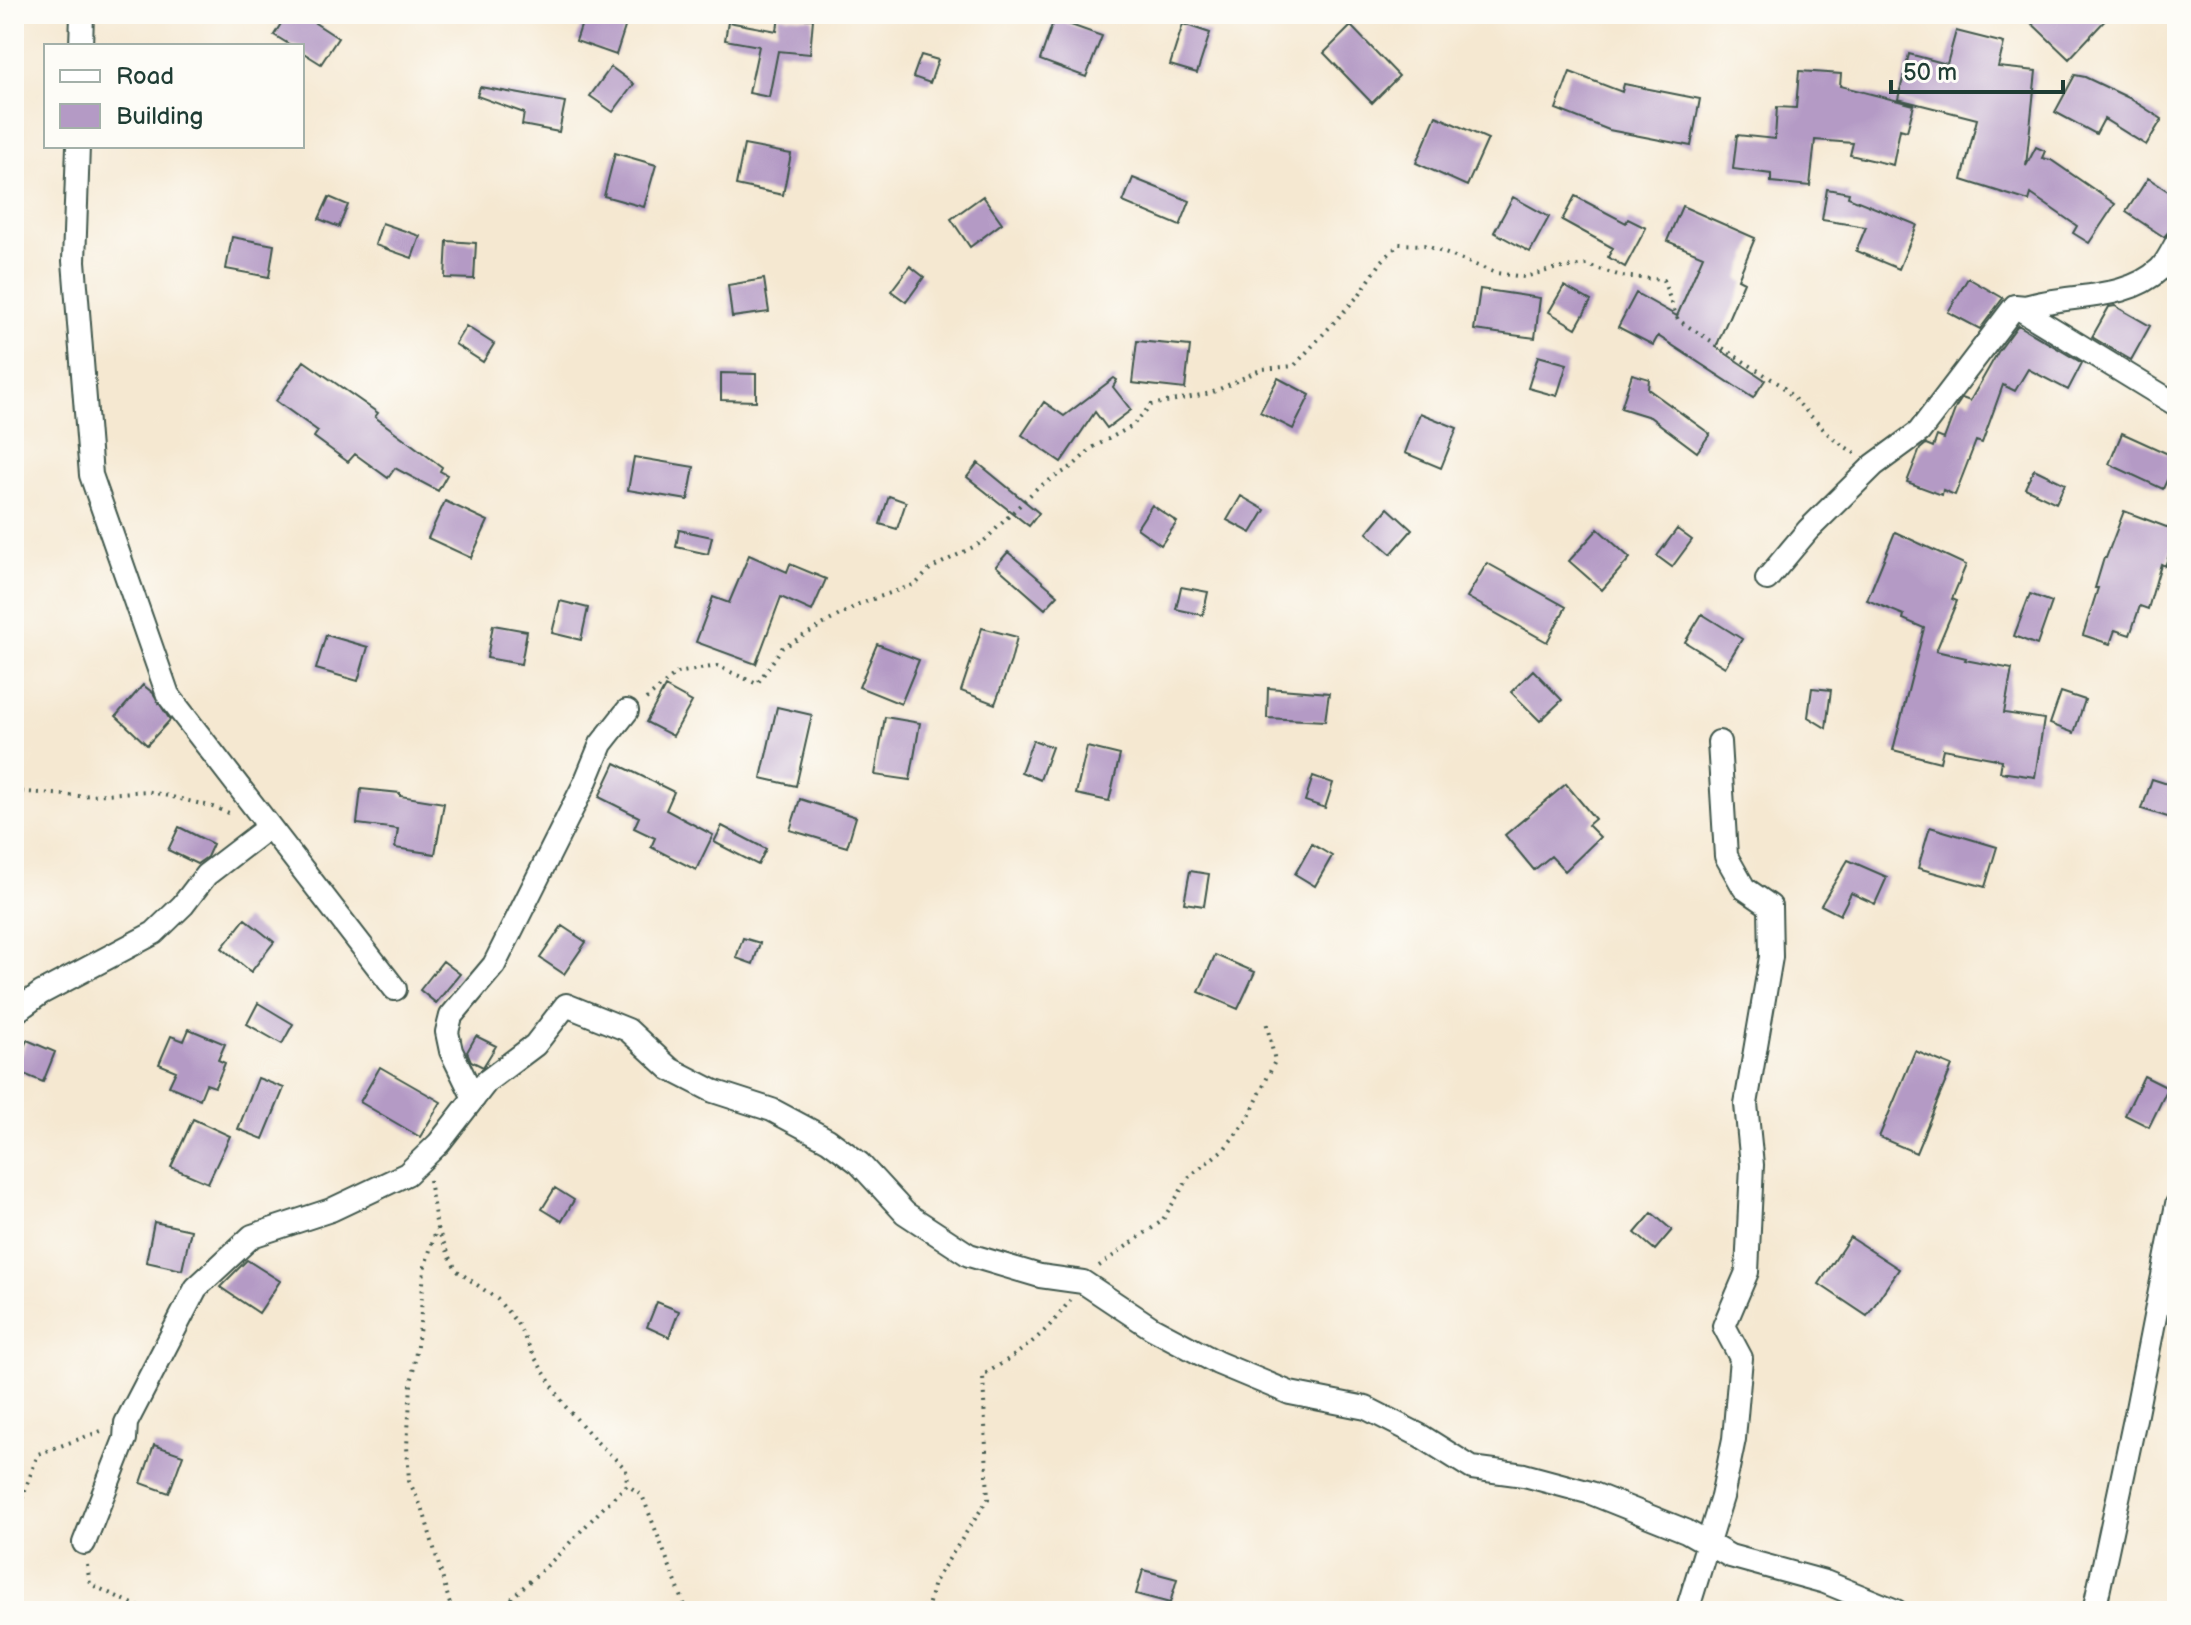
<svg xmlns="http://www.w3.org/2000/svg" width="2191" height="1625" font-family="'Balsamiq Sans',sans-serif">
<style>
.building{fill:#b49ac5}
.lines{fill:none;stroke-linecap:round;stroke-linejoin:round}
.street-casing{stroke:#3f574c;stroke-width:26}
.path{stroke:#3f574c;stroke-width:4;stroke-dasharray:2 6;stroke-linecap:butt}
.street{stroke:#fff;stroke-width:22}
</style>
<rect width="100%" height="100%" fill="#fdfcf7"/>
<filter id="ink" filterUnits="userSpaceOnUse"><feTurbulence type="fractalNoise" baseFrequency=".0125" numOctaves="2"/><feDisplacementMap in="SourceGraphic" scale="16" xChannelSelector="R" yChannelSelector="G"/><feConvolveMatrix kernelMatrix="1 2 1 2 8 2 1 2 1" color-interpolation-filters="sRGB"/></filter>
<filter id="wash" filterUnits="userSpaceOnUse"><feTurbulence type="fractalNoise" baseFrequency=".006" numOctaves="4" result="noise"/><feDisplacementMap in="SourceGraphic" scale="32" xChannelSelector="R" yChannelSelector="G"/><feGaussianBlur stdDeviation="1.8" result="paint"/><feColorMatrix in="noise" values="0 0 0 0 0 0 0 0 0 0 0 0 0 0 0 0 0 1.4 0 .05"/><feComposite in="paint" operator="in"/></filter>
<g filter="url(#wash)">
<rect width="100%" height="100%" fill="#f5e8d1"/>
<g id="blocks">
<path class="building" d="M287,14H301L338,38L321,64L302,52V46H292L274,35Z
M585,14H616L628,18L616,55L576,41Z
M2022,14H2111L2069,59Z
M779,16L813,19L810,54L778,51L769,97L749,93L759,46L725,40L728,22L777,31Z
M1054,19L1102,36L1086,77L1040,60Z
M1183,24L1210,33L1197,73L1170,65Z
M1351,26L1399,76L1372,103L1324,53Z
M1956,31L2004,43L1998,67L2036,71L2026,166L2036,147L2045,151L2042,158L2051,160L2115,204L2089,243L2073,233L2077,226L2031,194L2029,201L1962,180L1977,119L1898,99L1909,54L1947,64Z
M921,55L938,60L930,83L913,77Z
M611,67L634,84L613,112L590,96Z
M1799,71L1841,74L1840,86L1914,105L1907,131L1900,129L1893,165L1850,155L1853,143L1815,140L1810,186L1771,182V174L1733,169L1737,135L1775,139L1777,107L1796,108Z
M1570,72L1622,92L1624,84L1700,99L1691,146L1609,130L1556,109Z
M2075,75L2085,77L2129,98L2162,119L2146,145L2104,119L2096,134L2055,112Z
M480,87L565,102L559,132L522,125L524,113L477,96Z
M1436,116L1488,139L1467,186L1416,163Z
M744,145L791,154L783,195L736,185Z
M615,153L656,165L644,207L604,196Z
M1133,178L1190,201L1180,226L1123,202Z
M2148,178L2177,197V222L2164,237L2126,212Z
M1827,189L1849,193L1848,197L1917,225L1899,269L1856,251L1866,227L1822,220Z
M983,196L1002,223L970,247L951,219Z
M1575,196L1626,223L1628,219L1646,228L1625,267L1608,257L1613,248L1562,220Z
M329,197L348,205L339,227L319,219Z
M1513,197L1549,217L1530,252L1494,232Z
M1682,206L1755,238L1738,279L1744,282L1716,347L1765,380L1753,398L1658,336L1653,345L1618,327L1636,293L1677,316L1703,256L1667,241Z
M382,223L420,236L412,258L375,245Z
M232,237L274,245L269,277L226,269Z
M447,241L476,243L474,279L445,278Z
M910,266L924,277L906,302L891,291Z
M1968,278L2003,298L1980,329L1948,312Z
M764,279L769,312L732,317L728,285Z
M1564,286L1591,301L1576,328L1549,312Z
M1480,289L1540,298L1535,338L1474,330Z
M2115,306L2150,326L2131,360L2092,337L2109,307Z
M2018,325L2082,363L2068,390L2028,369L2015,391L2003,385L1982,443L1976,441L1955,495L1943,490L1942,495L1907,482L1920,449L1926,444L1933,447L1937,436L1944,439L1956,407L1962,398L1970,401L1998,352Z
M466,326L494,344L483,362L455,344Z
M1137,341L1190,346L1185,389L1132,383Z
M1538,356L1567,364L1557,396L1528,388Z
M304,361L378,413L375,417L442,467L440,471L447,475L438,491L395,468L388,478L355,454L348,462L314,437L318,431L276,401Z
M721,373L756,374V401L721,400Z
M1632,374L1649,379L1648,389L1710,434L1697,452L1650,417L1621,408Z
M1114,378L1117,380L1113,387L1131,410L1107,428L1095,412L1061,462L1022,435L1044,402L1064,416Z
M1278,378L1310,395L1293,429L1260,412Z
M1420,413L1457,428L1441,468L1405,453Z
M2122,433L2177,458L2163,489L2109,464Z
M634,457L694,467L688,500L628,490Z
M978,463L1039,513L1029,526L967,477Z
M2034,469L2065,484L2056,503L2025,488Z
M889,496L906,502L897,529L880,524Z
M1241,496L1265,510L1251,533L1227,520Z
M445,501L488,521L471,558L428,538Z
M1152,505L1177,522L1161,545L1137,528Z
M1388,508L1412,530L1391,554L1367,533Z
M2124,511L2177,531V534L2165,566L2161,564L2148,609L2140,606L2130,635L2115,630L2110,644L2083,635L2098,588H2095L2104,558H2106Z
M1598,529L1630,558L1602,590L1569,561Z
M1677,529L1692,540L1672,567L1657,556Z
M679,530L712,537L708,554L676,547Z
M1895,532L1966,565L1952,599L1957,601L1936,651L1966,658L1965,660L2012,669L2004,713L2044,719L2035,777L2000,772L2002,760L1943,749L1940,762L1893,750L1924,628L1903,619L1904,615L1867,600Z
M1008,552L1058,595L1045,609L996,566Z
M749,555L787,572L790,564L826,579L812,611L781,597L756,664L696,642L713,597L729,603Z
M1487,563L1566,607L1547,642L1467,597Z
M1181,587L1208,592L1203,615L1176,609Z
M2030,594L2052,602L2037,645L2014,636Z
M560,601L588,608L581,640L552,633Z
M1702,614L1742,639L1725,667L1685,642Z
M493,625L527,631L521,664L487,658Z
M982,628L1017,637L1011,661L995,704L961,691Z
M326,635L368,647L358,681L316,669Z
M877,644L919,660L901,704L859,687Z
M1533,670L1562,700L1540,721L1511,692Z
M143,685L153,693L170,720L147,745L116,716Z
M665,687L692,702L673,736L646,722Z
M1268,688L1329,693L1325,721L1267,718Z
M1812,688L1831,690L1826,728L1808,717Z
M2061,692L2085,700L2074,733L2050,724Z
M777,707L812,715L796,786L761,778Z
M885,717L920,723L910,780L875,775Z
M1033,740L1052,747L1040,780L1021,772Z
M1087,747L1120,755L1109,801L1076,794Z
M615,763L674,792L666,810L713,835L696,870L651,847L655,838L634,828L639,817L599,797Z
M1313,776L1333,783L1325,808L1305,801Z
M2152,779L2177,787V820L2142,809Z
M1566,784L1595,819L1588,825L1600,837L1565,871L1551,856L1534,870L1505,835Z
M361,789L400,793V796L444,803L435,854L395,848L398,829L357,824Z
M800,799L856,817L847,847L790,830Z
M722,826L766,849L758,865L714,842Z
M179,827L213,844L207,857L197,864L168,850Z
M1930,827L1997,847L1985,887L1918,868Z
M1312,844L1332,856L1315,886L1295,874Z
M1848,860L1887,877L1875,904L1851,893L1840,915L1821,905Z
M1190,871L1209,874L1204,906L1184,903Z
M245,919L274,942L251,972L222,948Z
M562,926L586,942L564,974L540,958Z
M743,938L760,943L753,964L736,958Z
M1215,955L1255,972L1238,1009L1199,992Z
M443,961L460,974L436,1003L420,990Z
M258,1003L293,1024L282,1044L247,1024Z
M189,1029L225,1044L218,1060L225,1063L215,1087L206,1084L200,1099L169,1086L176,1071L159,1064L171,1036L184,1041Z
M476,1036L496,1046L483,1067L471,1061L467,1052Z
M27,1040L55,1052L43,1082L14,1070Z
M1915,1051L1952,1066L1916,1153L1879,1137Z
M380,1067L441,1102L420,1137L360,1102Z
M2144,1076L2168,1088L2149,1127L2125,1115Z
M258,1078L284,1088L263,1139L238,1129Z
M193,1119L230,1136L208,1183L171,1167Z
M555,1188L574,1200L562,1221L542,1209Z
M1652,1213L1672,1230L1655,1250L1635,1233Z
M154,1222L191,1230L182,1270L146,1262Z
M1850,1237L1899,1269L1867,1316L1819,1284Z
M247,1260L280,1281L259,1313L220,1287Z
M657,1302L679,1311L669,1337L647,1327Z
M154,1445L183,1455L169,1493L141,1483Z
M1143,1570L1177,1579L1170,1603L1136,1594Z"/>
</g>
</g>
<g filter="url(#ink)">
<use href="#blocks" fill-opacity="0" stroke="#3f574c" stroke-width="2"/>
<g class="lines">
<g class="street-casing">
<path id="street" d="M81,46L82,14
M78,146L74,261L91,475L168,695L395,989
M2015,306L2177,405
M1767,579L1808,530L1874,465L1919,432L2015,306L2026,307C2069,293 2125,302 2160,269C2167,262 2172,251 2177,242
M14,1013L41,993L154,933L183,905L206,875L262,832
M474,1098L451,1051L447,1032L451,1016L494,965L585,783L601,744L627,711
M84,1543L125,1439L126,1423L196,1288L252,1236L331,1210L407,1174L439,1143L487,1081L535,1045L566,1005L628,1030L670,1069L713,1091L772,1110L828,1140L859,1163L905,1213L969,1255L1040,1276L1083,1282L1152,1328L1218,1363L1290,1393L1366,1408L1421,1436L1472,1468L1524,1475L1591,1493L1686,1531L1730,1556L1825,1582L1896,1611
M1687,1611L1722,1497L1734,1439L1741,1358L1724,1326L1747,1272L1752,1165L1746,1104L1771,957L1770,906L1744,888L1726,856L1719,742
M2094,1611L2136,1414L2177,1204"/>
</g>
<path class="path" d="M646,699L677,673L717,666L757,684L782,648L859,604L916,584L930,569L983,542L1037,488L1073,466L1092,448L1132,426L1151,405L1211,393L1262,369L1294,366L1359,295L1382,261L1399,244L1424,245L1496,273L1524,277L1554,269L1587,265L1621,276L1663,280L1678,320L1781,385L1832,438L1856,454
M14,791L79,796L147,791L210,806L232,814
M429,1180L437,1228L424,1269L420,1326L411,1385L407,1446L409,1481L423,1510L452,1611
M437,1228L456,1270L497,1299L517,1323L535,1358L565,1406L598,1443L626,1469L627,1485
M1099,1266L1162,1221L1189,1177L1225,1148L1248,1119L1275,1061L1266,1021
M14,1521L38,1454L104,1430
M87,1565L90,1584L148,1611
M501,1611C518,1589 541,1573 560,1553C582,1530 603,1507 627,1485L642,1495L687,1611
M927,1611L934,1582L988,1499L983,1375C1021,1352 1044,1337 1070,1300"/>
<use href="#street" class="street"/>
</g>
</g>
<rect width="2191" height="1625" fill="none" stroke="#fdfcf7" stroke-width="48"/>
<rect x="44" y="44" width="260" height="104" fill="#fdfcf7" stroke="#a4b0a9" stroke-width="2"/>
<rect x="60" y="70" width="40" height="12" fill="#ffffff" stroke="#a4b0a9" stroke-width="2"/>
<text x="116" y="84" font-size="24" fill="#1f3d34">Road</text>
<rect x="60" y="104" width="40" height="24" fill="#b49ac5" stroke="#a4b0a9" stroke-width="2"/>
<text x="116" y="124" font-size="24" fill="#1f3d34">Building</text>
<path d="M1891 80v12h172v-12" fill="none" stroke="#1f3d34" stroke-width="4"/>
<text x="1903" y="80" font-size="24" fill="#1f3d34" stroke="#fdfcf7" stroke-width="6" paint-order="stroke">50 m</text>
</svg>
